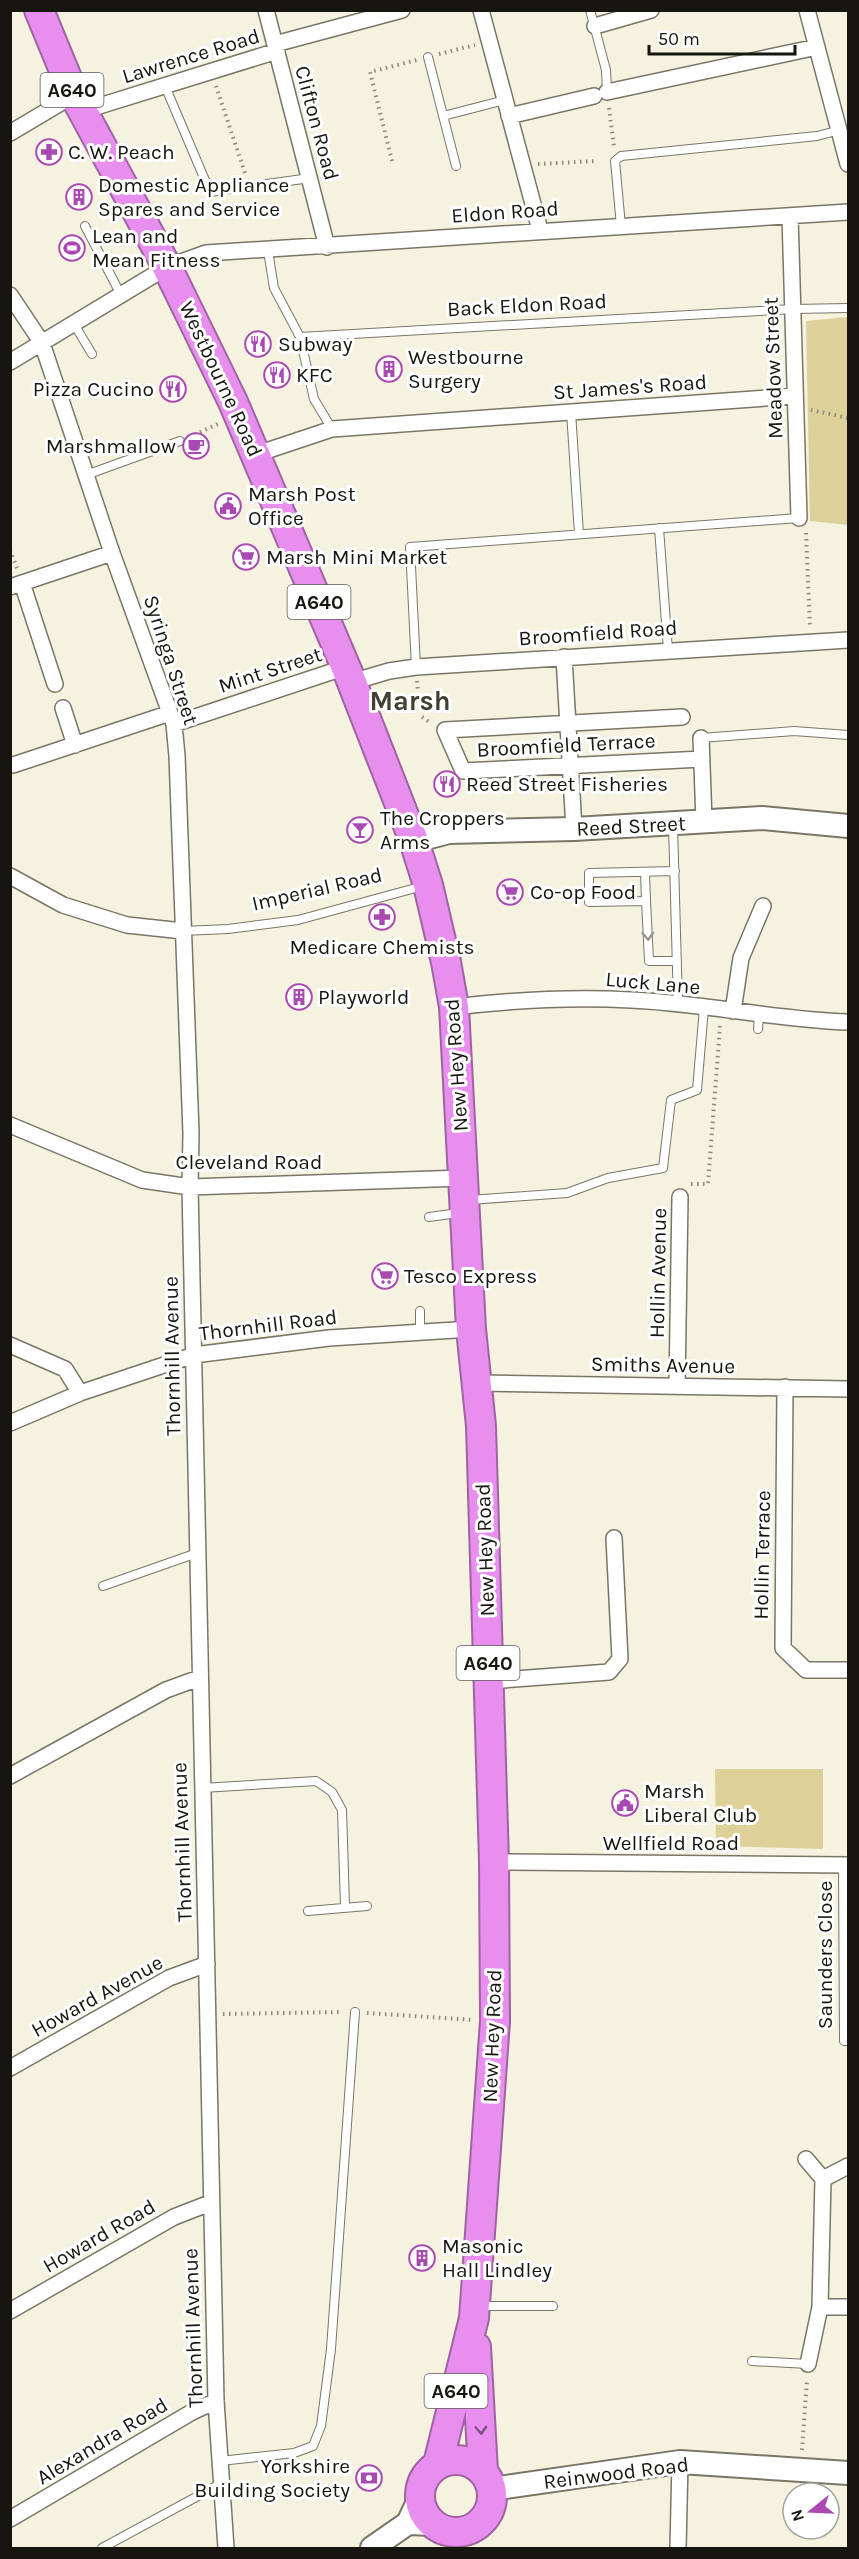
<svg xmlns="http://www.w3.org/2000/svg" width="859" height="2559" font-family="Karla,sans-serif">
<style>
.green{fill:#ded099}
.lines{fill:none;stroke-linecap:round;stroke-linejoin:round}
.lane-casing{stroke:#7a7666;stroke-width:10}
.street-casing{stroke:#7a7666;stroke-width:18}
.secondary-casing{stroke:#7a7666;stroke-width:26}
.highway-casing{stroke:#9e64a1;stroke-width:32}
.path{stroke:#8b887c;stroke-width:4;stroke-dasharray:1.5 4.5;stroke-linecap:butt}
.lane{stroke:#fff;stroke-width:8}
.street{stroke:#fff;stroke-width:15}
.secondary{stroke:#fff;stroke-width:22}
.highway{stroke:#e78eef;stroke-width:28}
.oneway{stroke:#979693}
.oneway2{stroke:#7f527f}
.labels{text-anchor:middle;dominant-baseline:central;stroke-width:6;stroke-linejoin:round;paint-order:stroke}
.shield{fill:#fff;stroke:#5d5b57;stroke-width:1.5}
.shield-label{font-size:20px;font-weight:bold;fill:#17150f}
.street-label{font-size:21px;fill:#17150f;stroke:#fff}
.poi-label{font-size:21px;fill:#17150f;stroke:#fff;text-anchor:start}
.district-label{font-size:27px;font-weight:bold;fill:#423f30;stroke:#fff}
</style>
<rect width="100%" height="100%" fill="#f6f2e0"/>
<path class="green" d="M848,317V525L810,521L806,321Z
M715,1769H823V1849L716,1846Z"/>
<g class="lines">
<g class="lane-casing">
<path id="lane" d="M590,10L606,70L607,92
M428,57L456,166
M165,86L210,192L310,178
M443,116L505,100
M85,226L121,295
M621,226L615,161L621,156L817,136L840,130
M268,251L274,288L300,337L793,309L848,308
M74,324L92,354
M300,337L314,399L332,429
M571,412L579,534
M86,475L180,441
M659,528L668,650
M416,667L410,547L799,518
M701,738L794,731L848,735
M673,825L678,1005
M675,871L589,873V902L646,901L649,961H677
M645,872L646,901
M183,931L228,929L298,920L423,886
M758,1029L759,1014
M470,1200L567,1193L608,1178L663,1168L671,1100L697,1090L704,1008
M429,1217L458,1213
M420,1311V1332
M103,1586L197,1553
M202,1788L316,1781L332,1792L342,1810L345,1906
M843,1865L844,2041H848
M308,1911L367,1906
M480,2306H553
M752,2361L808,2364
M220,2461L294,2453L313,2446L321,2426L331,2349L355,2012
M102,2548L222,2483"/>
</g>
<g class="street-casing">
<path id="street" d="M266,10L327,247
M481,10L540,230
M807,10L848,164
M595,26L651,10
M275,44L402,10
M607,92L817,47
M83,111L277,51
M509,116L594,96
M10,133L74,95
M790,216L799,518
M10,295L42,343L112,553L174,724L177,756L191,1133L190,1187L216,2401L226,2548
M10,362L167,267L206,253L848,212
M257,454L332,429L795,396
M22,583L55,684
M10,587L112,553
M564,657L574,829
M352,682L389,671L416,667L848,640
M63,708L75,745
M682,717L445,730L463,771L702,759
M174,724L346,667
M701,738L704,821
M13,765L170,713
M10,876L63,905L127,925L183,931
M454,1007C513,1000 571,997 631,1000C704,1003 776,1020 848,1022
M733,1011L741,958L763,906
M10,1125L142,1180L190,1187L463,1178
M10,1345L65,1369L80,1393
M477,1383L848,1389
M677,1386L680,1197
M785,1387L783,1648L806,1670H848
M10,1423L80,1393L194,1355L329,1338L471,1329
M489,1681L609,1672L620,1659L614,1538
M10,1776L166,1690L199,1678
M494,1862L848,1865
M10,2068L169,1978L207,1964
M806,2159L823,2179L848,2166
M820,2307H848
M10,2311L174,2217L210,2203
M808,2364L820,2307L823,2179
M10,2519L192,2412L216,2401
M678,2548L680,2462"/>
</g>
<g class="secondary-casing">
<path id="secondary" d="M414,841L449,832L574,829L762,818L848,826
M492,2489L680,2462L848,2473
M408,2523L433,2524
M372,2548L408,2523L420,2498"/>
</g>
<g class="highway-casing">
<path id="highway" d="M39,10L74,95L167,267L233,402L349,675L414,841L428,885L446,962L454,1007L471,1329L481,1426L494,1862L495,2021L474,2318L438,2464
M476,2347L483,2471
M420 2496a36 36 0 1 1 72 0a36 36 0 1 1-72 0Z"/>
</g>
<path class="path" d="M439,54L475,45
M216,86L246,176
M609,108L614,146
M392,161L370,72L417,60
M538,164L597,161
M811,410L848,418
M189,437L218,424
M806,533L810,628
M10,550L17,568
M417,681L418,692
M422,717L431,723
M691,1184H708L720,1026
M367,2013L474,2020
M223,2014L342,2012
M802,2450L807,2380"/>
<use href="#lane" class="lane"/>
<use href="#street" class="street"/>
<use href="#secondary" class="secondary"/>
<use href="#highway" class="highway"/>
</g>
<defs><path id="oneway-chevron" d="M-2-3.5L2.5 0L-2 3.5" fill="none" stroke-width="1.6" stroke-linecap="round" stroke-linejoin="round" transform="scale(1.5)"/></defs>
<use class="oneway" href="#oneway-chevron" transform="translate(648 936) rotate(87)"/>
<use class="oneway2" href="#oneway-chevron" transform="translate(481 2430) rotate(87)"/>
<defs>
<g id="pharmacy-ring" transform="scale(1.35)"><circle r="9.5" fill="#fff" stroke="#a94ab2" stroke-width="1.5"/><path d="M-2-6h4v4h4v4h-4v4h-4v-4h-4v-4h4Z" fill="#a94ab2"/></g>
<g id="building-ring" transform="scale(1.35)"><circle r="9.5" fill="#fff" stroke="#a94ab2" stroke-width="1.5"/><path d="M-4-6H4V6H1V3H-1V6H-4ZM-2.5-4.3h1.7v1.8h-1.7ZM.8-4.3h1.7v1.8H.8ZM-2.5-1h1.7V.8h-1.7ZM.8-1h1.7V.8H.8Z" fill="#a94ab2"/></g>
<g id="stadium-ring" transform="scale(1.35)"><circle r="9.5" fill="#fff" stroke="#a94ab2" stroke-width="1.5"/><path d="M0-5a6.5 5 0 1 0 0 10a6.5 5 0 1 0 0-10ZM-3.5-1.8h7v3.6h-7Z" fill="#a94ab2"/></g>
<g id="restaurant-ring" transform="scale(1.35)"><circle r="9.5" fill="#fff" stroke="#a94ab2" stroke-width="1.5"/><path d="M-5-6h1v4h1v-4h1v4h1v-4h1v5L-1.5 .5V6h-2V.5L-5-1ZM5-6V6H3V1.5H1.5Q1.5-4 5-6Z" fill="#a94ab2"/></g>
<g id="cafe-ring" transform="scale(1.35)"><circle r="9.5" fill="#fff" stroke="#a94ab2" stroke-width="1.5"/><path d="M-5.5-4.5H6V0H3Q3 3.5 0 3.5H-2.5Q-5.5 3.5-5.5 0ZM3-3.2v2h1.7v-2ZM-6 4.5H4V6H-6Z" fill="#a94ab2"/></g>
<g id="civic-ring" transform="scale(1.35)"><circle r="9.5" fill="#fff" stroke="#a94ab2" stroke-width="1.5"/><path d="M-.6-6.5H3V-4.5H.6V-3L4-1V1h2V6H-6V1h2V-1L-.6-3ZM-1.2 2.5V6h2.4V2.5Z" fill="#a94ab2"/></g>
<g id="supermarket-ring" transform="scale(1.35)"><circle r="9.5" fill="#fff" stroke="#a94ab2" stroke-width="1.5"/><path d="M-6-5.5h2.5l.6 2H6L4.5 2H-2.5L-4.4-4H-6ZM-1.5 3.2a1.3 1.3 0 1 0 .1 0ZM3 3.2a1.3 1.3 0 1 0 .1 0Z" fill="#a94ab2"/></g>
<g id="bar-ring" transform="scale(1.35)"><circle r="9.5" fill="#fff" stroke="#a94ab2" stroke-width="1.5"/><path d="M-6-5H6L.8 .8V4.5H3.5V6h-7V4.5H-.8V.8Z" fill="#a94ab2"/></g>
<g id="bank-ring" transform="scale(1.35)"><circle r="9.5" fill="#fff" stroke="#a94ab2" stroke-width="1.5"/><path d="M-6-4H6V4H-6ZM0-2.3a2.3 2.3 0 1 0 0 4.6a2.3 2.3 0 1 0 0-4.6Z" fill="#a94ab2"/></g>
</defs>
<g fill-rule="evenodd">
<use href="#pharmacy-ring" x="49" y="152"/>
<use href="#building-ring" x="79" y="197"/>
<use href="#stadium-ring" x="72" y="248"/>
<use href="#restaurant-ring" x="258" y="344"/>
<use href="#building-ring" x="389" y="369"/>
<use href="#restaurant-ring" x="277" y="375"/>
<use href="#restaurant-ring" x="173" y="389"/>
<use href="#cafe-ring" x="196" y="446"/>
<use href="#civic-ring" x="228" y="506"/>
<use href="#supermarket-ring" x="246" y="557"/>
<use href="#restaurant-ring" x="447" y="784"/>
<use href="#bar-ring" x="360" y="830"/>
<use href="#supermarket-ring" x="510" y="892"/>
<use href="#pharmacy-ring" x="382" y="917"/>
<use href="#building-ring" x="299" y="997"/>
<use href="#supermarket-ring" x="385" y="1276"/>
<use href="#civic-ring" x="625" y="1803"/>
<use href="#building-ring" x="422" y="2258"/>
<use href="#bank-ring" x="369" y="2478"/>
</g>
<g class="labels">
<g class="shield">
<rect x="40.5" y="73" width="63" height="34" rx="4.5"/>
<rect x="287.5" y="585" width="63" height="34" rx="4.5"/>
<rect x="456.5" y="1646" width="63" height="34" rx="4.5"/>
<rect x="424.5" y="2374" width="63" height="34" rx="4.5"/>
</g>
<g class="shield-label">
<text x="72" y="90">A640</text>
<text x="319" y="602">A640</text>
<text x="488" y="1663">A640</text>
<text x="456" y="2391">A640</text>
</g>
<g class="street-label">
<text transform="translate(191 56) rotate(-17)">Lawrence Road</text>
<text transform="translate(317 123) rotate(75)">Clifton Road</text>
<text transform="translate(505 212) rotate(-4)">Eldon Road</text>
<text transform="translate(527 305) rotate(-3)">Back Eldon Road</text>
<text transform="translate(773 368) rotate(-92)">Meadow Street</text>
<text transform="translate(221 379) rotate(65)">Westbourne Road</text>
<text transform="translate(630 387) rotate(-4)">St James's Road</text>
<text transform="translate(598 633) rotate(-4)">Broomfield Road</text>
<text transform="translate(171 660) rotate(72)">Syringa Street</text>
<text transform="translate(270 670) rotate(-18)">Mint Street</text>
<text transform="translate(566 745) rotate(-3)">Broomfield Terrace</text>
<text transform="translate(631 826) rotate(-3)">Reed Street</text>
<text transform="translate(317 889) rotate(-13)">Imperial Road</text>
<text transform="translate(653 983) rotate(5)">Luck Lane</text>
<text transform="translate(456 1065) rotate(-94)">New Hey Road</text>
<text x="249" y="1162">Cleveland Road</text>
<text transform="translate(658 1273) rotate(-89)">Hollin Avenue</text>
<text transform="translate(268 1325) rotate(-7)">Thornhill Road</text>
<text transform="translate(172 1356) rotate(-91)">Thornhill Avenue</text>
<text transform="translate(663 1365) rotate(1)">Smiths Avenue</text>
<text transform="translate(485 1550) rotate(-92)">New Hey Road</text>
<text transform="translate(762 1555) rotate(-89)">Hollin Terrace</text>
<text transform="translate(182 1842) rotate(-92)">Thornhill Avenue</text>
<text x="671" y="1843">Wellfield Road</text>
<text transform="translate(825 1955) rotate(-90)">Saunders Close</text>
<text transform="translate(97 1996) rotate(-29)">Howard Avenue</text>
<text transform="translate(492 2036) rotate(-88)">New Hey Road</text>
<text transform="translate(99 2236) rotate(-30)">Howard Road</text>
<text transform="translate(193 2328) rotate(-92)">Thornhill Avenue</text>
<text transform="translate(102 2441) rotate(-31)">Alexandra Road</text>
<text transform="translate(616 2473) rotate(-7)">Reinwood Road</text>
</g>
<g class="poi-label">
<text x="68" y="152">C. W. Peach</text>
<text x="98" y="185">Domestic Appliance<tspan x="98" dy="24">Spares and Service</tspan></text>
<text x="92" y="236">Lean and<tspan x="92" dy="24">Mean Fitness</tspan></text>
<text x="278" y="344">Subway</text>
<text x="408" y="357">Westbourne<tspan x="408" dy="24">Surgery</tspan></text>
<text x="296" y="375">KFC</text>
<text x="154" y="389" text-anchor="end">Pizza Cucino</text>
<text x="176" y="446" text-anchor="end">Marshmallow</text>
<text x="248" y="494">Marsh Post<tspan x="248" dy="24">Office</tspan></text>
<text x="266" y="557">Marsh Mini Market</text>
<text x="466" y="784">Reed Street Fisheries</text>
<text x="380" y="818">The Croppers<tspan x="380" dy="24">Arms</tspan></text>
<text x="530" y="892">Co-op Food</text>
<text x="382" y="947" text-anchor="middle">Medicare Chemists</text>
<text x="318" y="997">Playworld</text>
<text x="404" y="1276">Tesco Express</text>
<text x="644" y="1791">Marsh<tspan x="644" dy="24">Liberal Club</tspan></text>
<text x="442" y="2246">Masonic<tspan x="442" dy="24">Hall Lindley</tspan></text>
<text x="350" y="2466" text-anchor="end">Yorkshire<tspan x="350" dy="24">Building Society</tspan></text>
</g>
<g class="district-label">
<text x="410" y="701">Marsh</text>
</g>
</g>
<rect width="859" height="2559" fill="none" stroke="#17150f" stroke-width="24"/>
<g transform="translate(811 2511) rotate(252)"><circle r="28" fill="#ffffff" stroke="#a2a19f" stroke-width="1.5"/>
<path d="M0-4.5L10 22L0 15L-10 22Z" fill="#a94ab2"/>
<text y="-9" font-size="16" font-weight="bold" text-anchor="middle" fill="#17150f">N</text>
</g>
<path d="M649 45v9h146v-9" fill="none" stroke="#17150f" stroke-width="3"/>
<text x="658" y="45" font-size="18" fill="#17150f" stroke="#ffffff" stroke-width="4.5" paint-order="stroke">50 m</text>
</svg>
